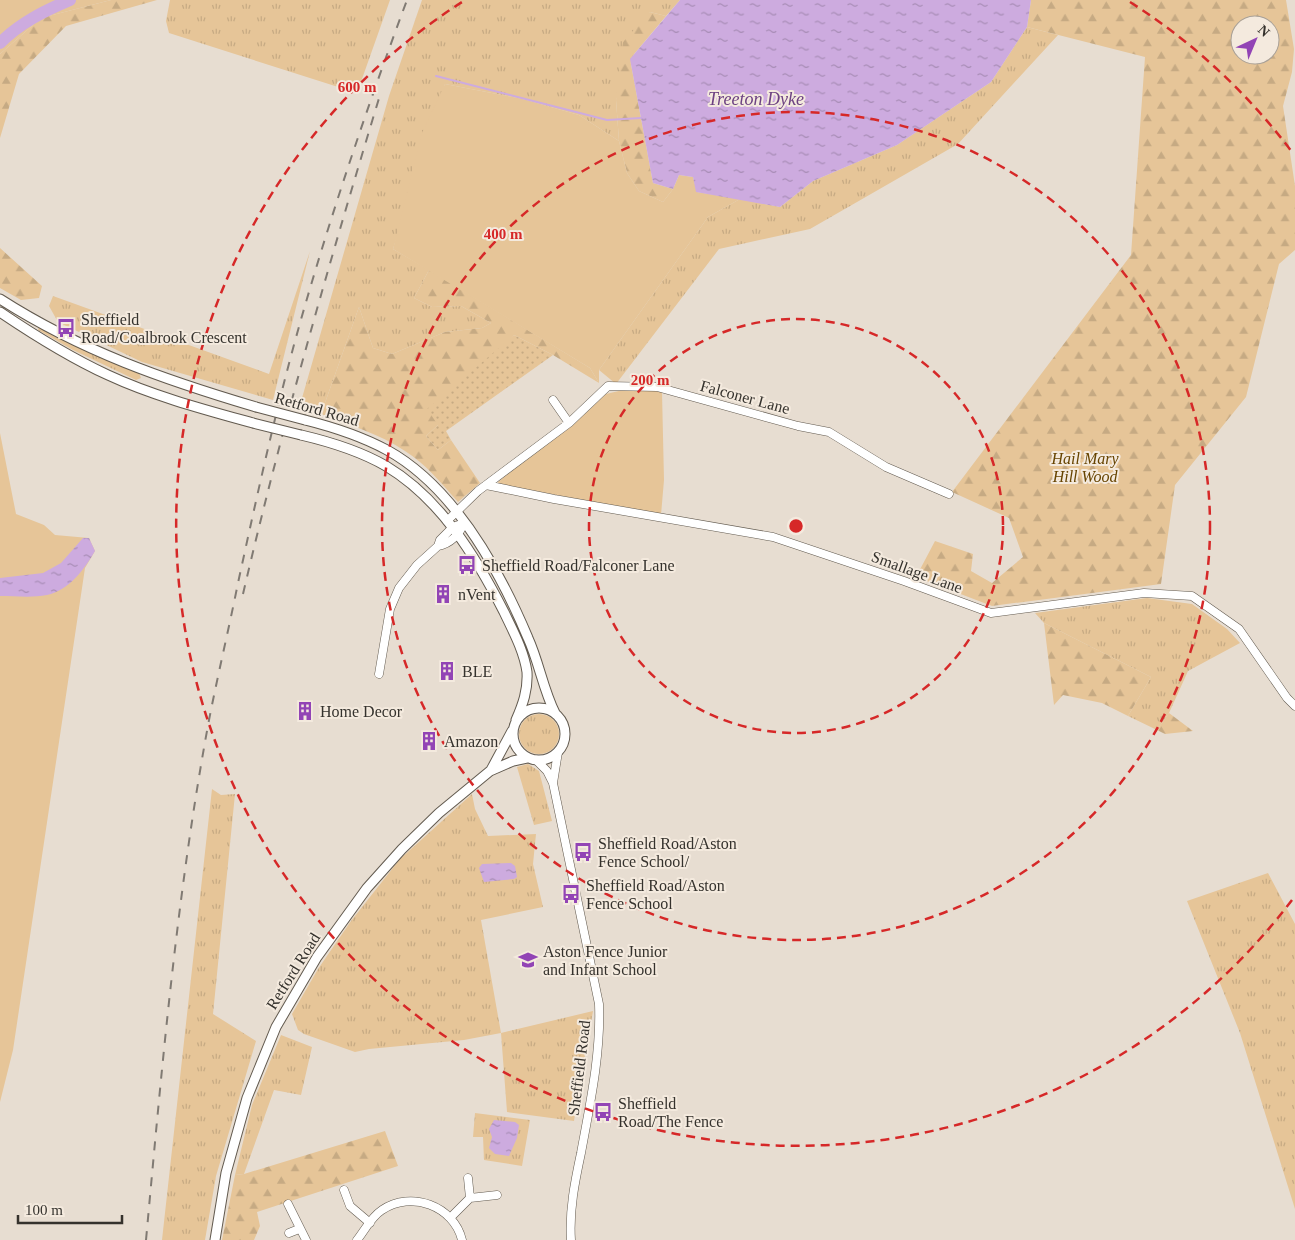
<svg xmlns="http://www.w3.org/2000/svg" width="1295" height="1240" font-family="'Times New Roman',serif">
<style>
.grass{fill:url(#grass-tufts)}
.forest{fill:url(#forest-firs);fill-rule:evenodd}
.park{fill:#e6c598}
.garden{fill:url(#garden-dots)}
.water{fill:url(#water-ripples)}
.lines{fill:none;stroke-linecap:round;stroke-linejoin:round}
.stream{stroke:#cdabdf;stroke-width:2}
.river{stroke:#cdabdf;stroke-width:12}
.minor-casing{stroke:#625a4f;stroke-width:9}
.major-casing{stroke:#625a4f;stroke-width:11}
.minor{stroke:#fff;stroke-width:8}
.major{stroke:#fff;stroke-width:9}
.rail{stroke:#807a73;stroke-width:2;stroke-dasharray:9 9;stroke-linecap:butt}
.major-bridge-casing{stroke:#625a4f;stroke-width:11;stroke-linecap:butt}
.major-bridge{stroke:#fff;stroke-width:9}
.ring{fill:none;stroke:#d62828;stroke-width:2.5;stroke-dasharray:9 6}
.labels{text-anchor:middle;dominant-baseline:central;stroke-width:4;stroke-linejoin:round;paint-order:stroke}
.poi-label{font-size:16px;fill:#35322d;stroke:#f4eade;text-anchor:start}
.street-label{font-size:16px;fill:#35322d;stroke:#f4eade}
.park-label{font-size:16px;font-style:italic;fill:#674400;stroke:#f4eade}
.water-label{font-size:18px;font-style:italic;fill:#6d4282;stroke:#f4eade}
.centre{fill:#d62828;stroke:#f4eade;stroke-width:2.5}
.ring-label{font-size:15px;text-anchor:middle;font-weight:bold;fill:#d62828;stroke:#f4eade;stroke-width:4;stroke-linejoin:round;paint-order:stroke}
</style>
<defs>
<pattern id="grass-tufts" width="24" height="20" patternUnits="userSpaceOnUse" patternTransform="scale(1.25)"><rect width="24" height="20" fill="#e6c598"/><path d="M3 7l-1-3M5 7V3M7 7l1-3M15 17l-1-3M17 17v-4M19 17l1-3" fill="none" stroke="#c6aa83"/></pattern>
<pattern id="forest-firs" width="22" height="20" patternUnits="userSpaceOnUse" patternTransform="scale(1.25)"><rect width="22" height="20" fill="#e6c598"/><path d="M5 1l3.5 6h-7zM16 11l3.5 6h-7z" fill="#c6aa83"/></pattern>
<pattern id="garden-dots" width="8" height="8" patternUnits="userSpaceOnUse" patternTransform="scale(1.25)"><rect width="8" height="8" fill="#e6c598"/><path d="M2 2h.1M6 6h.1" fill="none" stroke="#c6aa83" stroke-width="1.8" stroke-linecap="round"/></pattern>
<pattern id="water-ripples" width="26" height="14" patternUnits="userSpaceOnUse" patternTransform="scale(1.25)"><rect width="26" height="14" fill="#cdabdf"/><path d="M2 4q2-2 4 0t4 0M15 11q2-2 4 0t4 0" fill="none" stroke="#a78cb5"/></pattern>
</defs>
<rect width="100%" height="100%" fill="#e7ddd1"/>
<path class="grass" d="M170,0H390L357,93L169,33L166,21Z
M422,0H680L666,16L650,12L616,100L619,141L579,115L523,99L445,84L393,249L429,270L414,298L432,307L461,306L491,323L482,328L445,332L392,354L373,348L359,307L321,414L300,405L389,96Z
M1027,27L1058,35L958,144L810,229L719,249L616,384L599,370L708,217L740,199L780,207L813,181L897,145L991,82Z
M310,251L273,400L142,362L58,322L49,306L53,296L269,374Z
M39,326L139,373L141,378L136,380L73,350L38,330Z
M1147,598L1192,604L1227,629L1240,643L1188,671L1169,713L1157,730L1128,716L1151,677L1044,623L1035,613Z
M519 734a20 20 0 1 1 40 0a20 20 0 1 1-40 0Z
M528,764L539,771L552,821L534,825L517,767Z
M212,789L221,795L235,794L213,1014L256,1041L216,1176L205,1240H162Z
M472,794L475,809L488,836L536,834L533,864L543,907L481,920L501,1033L593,1011L574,1121L507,1112L501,1033L464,1040L369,1049L355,1052L304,1034L298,1030L292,1014L318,969L351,921L400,859Z
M1268,873L1295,924V1209L1240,1033L1187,901Z
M281,1035L312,1047L301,1095L274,1090L244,1174L235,1175L252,1105Z
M475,1113L530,1120L522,1166L484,1160L483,1137H473Z"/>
<path class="forest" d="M111,0H157L66,26L19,74L0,138V54L41,18Z
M1031,0H1286L1294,49L1292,72L1283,106L1295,186V250L1279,264L1246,397L1175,485L1161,584L992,606L916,577L935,541L973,554L971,571L992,583L1023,557L1009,518L952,492L1131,255L1145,57L1027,27ZM1240,25H1270V55H1240Z
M650,12L666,16L630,59L653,183L673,189L663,202L639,191L627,173L619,141L616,100L623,42Z
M0,248L42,286L39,298L21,300L0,288Z
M429,270L590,368L599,383L553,355L514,335L438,425L426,436L438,450L451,440L480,483L458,502C442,484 426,464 405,451C380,434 349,425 321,414L359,307L373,348L392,354L445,332L482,328L491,323L461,306L432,307L414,298Z
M1044,623L1151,677L1128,716L1102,703L1063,695L1054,705Z
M1169,713L1193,731L1165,734L1157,730Z
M385,1131L398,1166L257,1212L260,1226L254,1240H222L235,1175L244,1174Z"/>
<path class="park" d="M0,0H111L41,18L0,54Z
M445,84L523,99L579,115L619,141L627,173L639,191L663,202L673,189L679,175L693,177L697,192L740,199L708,217L599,370V383L590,368L393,249L422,133Z
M623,390H648L662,392L664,480L661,515L499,484L498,482L508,474L572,426L606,394Z
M0,433L16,514L44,525L55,535L89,538L95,551L85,568L13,1050L0,1102Z"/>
<path class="garden" d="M514,335L553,355L446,431L451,440L438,450L426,436L438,425L427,409Z"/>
<path class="water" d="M680,0H1031L1027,27L991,82L897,145L813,181L780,207L696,192L693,177L679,175L673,189L653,183L630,59Z
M83,538H89L95,551C84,570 69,590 47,595C32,598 15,596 0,596V578L43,573L61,563Z
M511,863L515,866L517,877L514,879L484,882L479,868L482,864Z
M494,1120L515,1122L519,1125L517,1138L509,1156L495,1154L489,1148L492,1137L489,1129Z"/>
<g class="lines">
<path class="stream" d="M436,76L607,120L641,118"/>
<path class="river" d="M0,43C20,23 44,11 70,0"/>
<g class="minor-casing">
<path id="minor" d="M553,400L569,423
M486,485L554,499L773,537L904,581L991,613L1144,593L1192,596L1239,629L1287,698L1295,706
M447,521L478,491L569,423L608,386L657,387L798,426L829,432L886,467L949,494
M438,546C450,544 460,534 464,523
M379,674L390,609L399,588L417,565L438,546L440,540L453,527L464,523
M536,760L547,771L553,783L599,1004C601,1054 590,1104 581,1153C575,1181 569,1210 571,1240
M553,783L558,752
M468,1178L470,1198
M344,1190L350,1206L370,1223
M288,1204L306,1240
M451,1217L470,1198L497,1195
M289,1233L299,1229
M357,1240C365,1230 371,1217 382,1210C411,1190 454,1206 462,1240"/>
</g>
<g class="major-casing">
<path id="major" d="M0,299C81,351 165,380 256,407
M0,312C34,335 71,358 108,375C153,396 206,410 253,423
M305,420C333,427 361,436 387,450C454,487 499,569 528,638C539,662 543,689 555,713
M301,435C331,442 360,451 386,466C441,499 476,557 504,612C513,631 524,651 527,672C528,690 523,704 516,720
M513 734a26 26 0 1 1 52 0a26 26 0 1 1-52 0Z
M491,770L512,731
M215,1240L226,1173L247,1098L276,1027L317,957L367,888L402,849L439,813L490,771L513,761L527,758"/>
</g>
<use href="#minor" class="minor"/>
<use href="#major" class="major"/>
<path class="rail" d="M243,594C282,426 330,260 380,95
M146,1240C162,1066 177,892 209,720C218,674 229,628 238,583C258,491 278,399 304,309C334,205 369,102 407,0"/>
<g class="major-bridge-casing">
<path id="major-bridge" d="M256,407L305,420
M253,423L301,435"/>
</g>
<use href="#major-bridge" class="major-bridge"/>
</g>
<g class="ring">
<circle cx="796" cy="526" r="207"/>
<circle cx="796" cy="526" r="414"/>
<path d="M1292 900A621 621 0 1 1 462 2M1130 2A621 621 0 0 1 1292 152"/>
</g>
<defs>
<g id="bus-bare" transform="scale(1.5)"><path d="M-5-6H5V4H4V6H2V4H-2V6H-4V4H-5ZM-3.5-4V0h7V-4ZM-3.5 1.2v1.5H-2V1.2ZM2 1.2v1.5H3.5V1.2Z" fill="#9244b5" stroke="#f4eade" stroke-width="2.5" paint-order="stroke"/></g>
<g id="building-bare" transform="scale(1.5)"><path d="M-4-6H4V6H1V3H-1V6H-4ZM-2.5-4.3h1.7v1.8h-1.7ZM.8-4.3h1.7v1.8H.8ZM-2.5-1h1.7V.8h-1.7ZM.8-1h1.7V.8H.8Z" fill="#9244b5" stroke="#f4eade" stroke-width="2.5" paint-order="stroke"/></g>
<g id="school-bare" transform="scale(1.5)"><path d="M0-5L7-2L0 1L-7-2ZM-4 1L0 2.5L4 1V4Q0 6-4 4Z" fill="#9244b5" stroke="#f4eade" stroke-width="2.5" paint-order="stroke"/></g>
</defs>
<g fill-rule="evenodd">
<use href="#bus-bare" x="66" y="328"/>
<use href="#bus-bare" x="467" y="565"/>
<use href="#building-bare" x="443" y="594"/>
<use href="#building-bare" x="447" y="671"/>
<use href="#building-bare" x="305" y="711"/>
<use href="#building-bare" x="429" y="741"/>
<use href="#bus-bare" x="583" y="852"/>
<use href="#bus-bare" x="571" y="894"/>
<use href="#school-bare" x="528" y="960"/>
<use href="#bus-bare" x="603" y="1112"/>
</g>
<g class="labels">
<g class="poi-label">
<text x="81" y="319">Sheffield<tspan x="81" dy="18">Road/Coalbrook Crescent</tspan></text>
<text x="482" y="565">Sheffield Road/Falconer Lane</text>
<text x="458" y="594">nVent</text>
<text x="462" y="671">BLE</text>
<text x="320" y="711">Home Decor</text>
<text x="444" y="741">Amazon</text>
<text x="598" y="843">Sheffield Road/Aston<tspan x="598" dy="18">Fence School/</tspan></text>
<text x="586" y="885">Sheffield Road/Aston<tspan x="586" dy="18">Fence School</tspan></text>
<text x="543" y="951">Aston Fence Junior<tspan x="543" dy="18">and Infant School</tspan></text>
<text x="618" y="1103">Sheffield<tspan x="618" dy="18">Road/The Fence</tspan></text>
</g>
<g class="street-label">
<text transform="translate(745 397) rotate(15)">Falconer Lane</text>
<text transform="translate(317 409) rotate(16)">Retford Road</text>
<text transform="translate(917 572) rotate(20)">Smallage Lane</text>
<text transform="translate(293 971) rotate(-58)">Retford Road</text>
<text transform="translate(579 1068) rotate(-83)">Sheffield Road</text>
</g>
<g class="park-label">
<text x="1085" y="458">Hail Mary<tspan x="1085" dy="18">Hill Wood</tspan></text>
</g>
<g class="water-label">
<text x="756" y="99">Treeton Dyke</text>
</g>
</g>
<circle cx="796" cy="526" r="8" class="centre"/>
<g class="ring-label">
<text x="357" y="92">600 m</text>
<text x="503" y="239">400 m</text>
<text x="650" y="385">200 m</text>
</g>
<g transform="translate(1255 40) rotate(44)"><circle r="24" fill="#f4eade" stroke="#a8a097"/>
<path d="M0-4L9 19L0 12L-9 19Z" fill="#9244b5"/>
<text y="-8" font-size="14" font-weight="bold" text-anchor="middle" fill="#35322d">N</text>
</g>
<path d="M18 1215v8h104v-8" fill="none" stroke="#35322d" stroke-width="2.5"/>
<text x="25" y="1215" font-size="15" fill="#35322d" stroke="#f4eade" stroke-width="4" paint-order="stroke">100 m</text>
</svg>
